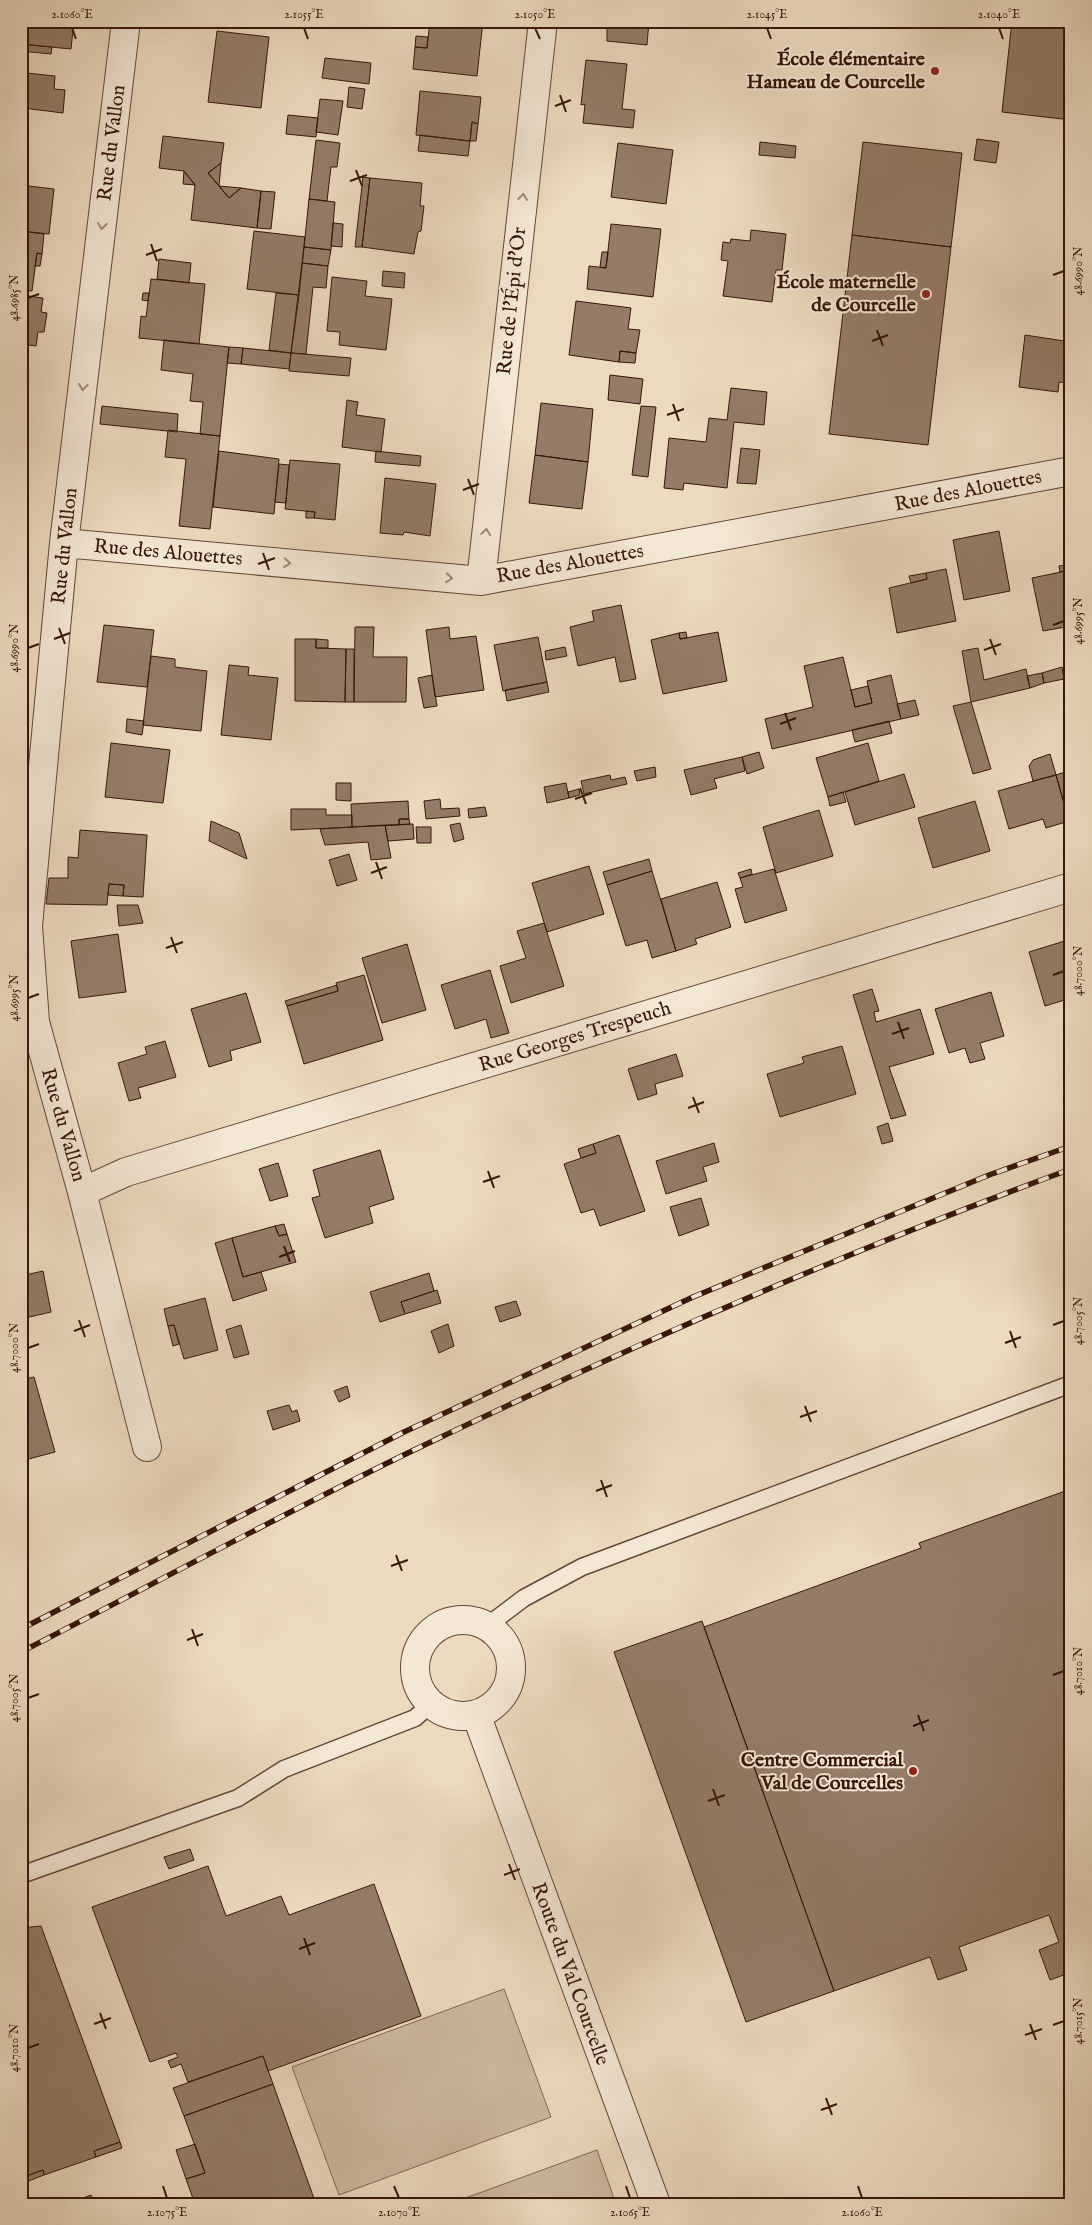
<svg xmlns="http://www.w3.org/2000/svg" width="1092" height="2225" font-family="'IM FELL English',serif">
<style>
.green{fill:#cdb99f;stroke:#826854}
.building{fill:#957c68;stroke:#37160a}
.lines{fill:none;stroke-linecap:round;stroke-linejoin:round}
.lane-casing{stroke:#644737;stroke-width:19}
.street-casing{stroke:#644737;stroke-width:30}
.lane{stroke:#f3e7d5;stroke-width:16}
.street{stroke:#f3e7d5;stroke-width:28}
.rail-casing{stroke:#37160a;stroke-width:5.5}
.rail{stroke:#f3e7d5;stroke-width:4;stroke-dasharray:11;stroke-linecap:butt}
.oneway{stroke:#9e897a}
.ticks{fill:none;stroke:#37160a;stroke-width:2}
.poi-dot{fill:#8f2418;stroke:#f3e7d5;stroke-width:2}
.labels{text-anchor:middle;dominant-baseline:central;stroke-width:4;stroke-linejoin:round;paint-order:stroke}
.poi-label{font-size:20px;font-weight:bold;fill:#37160a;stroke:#f3e7d5;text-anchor:end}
.street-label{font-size:20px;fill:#37160a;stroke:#f3e7d5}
.neatline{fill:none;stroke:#37160a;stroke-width:2}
.ticks-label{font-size:12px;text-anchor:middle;fill:#37160a}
</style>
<rect width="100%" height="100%" fill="#ecdabe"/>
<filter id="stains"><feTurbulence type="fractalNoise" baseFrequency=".004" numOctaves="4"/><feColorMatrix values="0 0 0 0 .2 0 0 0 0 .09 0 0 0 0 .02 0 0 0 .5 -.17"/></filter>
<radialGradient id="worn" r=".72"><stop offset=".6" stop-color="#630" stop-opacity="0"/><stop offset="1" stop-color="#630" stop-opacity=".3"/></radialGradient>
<path class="green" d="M504,1989L551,2117L339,2195L292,2067Z
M597,2150L616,2204H449Z"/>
<path class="building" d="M21,21H74L71,49L21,44Z
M430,21H483L477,76L413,69L415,47L427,48Z
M607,21H649L647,45L607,41Z
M1012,21H1071V120L1002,112Z
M217,31L269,37L261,108L208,102Z
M416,36L428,37L427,48L415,47Z
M21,44L52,47L51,54L21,51Z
M325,58L371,63L369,84L322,78Z
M586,60L627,64L622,109L635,110L633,128L583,123L585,104L581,105Z
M27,73L55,76L54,89L65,90L63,113L23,108Z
M349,87L365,89L362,109L347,107Z
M420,91L481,97L478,124L472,122L470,141L416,135Z
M320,99L343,101L338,135L316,132Z
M288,115L318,118L316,137L286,134Z
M472,122L478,124L476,141H470Z
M420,135L470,141L468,156L418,151Z
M163,136L224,143L221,163L208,173L229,198L241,188L261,191L257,228L191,220L195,185L184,171L159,168Z
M977,139L999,142L996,163L974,160Z
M316,140L340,143L337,167H331L327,201L309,199Z
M760,142L796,146L795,158L759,155Z
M863,142L962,153L951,247L852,235Z
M618,143L673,150L666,204L611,197Z
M221,163L219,186L208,173Z
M184,171L195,185L183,184Z
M363,177L370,178L362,247H355Z
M370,178L422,183L420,206H424L421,231L418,232L414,254L362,247Z
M21,185L54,189L49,234L21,231Z
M219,186L241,188L229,198Z
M261,191L275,192L271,229L257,228Z
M309,199L335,202L331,250L304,247Z
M333,223L343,224L342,247L331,246Z
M611,224L661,229L653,297L587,289L589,266L606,268Z
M751,230L786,234L782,270H776L772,302L723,296L728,261L721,260L723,242L730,243L731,239L750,241Z
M21,231L44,234L42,254L37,253L32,291L21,290Z
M254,231L305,237L299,295L247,289Z
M852,235L951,247L928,445L829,434Z
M304,247L331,250L328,266L302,263Z
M602,252H608L606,268L600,267Z
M37,253L42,254L40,266H35Z
M159,259L191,263L189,283L157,279Z
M302,263L328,266L326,288L313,287L306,354L291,353Z
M383,271L405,273L404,288L382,286Z
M332,277L367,281L365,296L392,299L386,350L339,345L340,332L327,331Z
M151,279L205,284L199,344L139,338L141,316L146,317Z
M143,293H149L148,301L142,300Z
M276,293L299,295L291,353L269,350Z
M21,295L43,298L41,312L47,313L44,332H38L36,346L21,344Z
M576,301L631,308L628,329L640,330L636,353L620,351L619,362L569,355Z
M1025,335L1071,342V383L1059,382L1058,392L1019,387Z
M164,340L229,347L220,436L200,434L203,402L190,401L193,374L161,370Z
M229,347L243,348L241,364L227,363Z
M243,348L291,353L289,369L241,364Z
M620,351L636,353L635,363L619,362Z
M291,353L351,358L349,376L289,371Z
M610,375L643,379L640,404L608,400Z
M731,388L767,392L764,425L734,422L727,488L684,483L683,490L664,488L669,438L706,442L709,418L727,420Z
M347,400L358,402L356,415L385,419L381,452L342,447Z
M541,403L593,409L588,462L535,455Z
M102,406L178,414L177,432L100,424Z
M641,406L656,407L648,477L632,475Z
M168,430L220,436L210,529L179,526L186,459L165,457Z
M741,448L760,450L756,484L737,483Z
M219,451L279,459L274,514L213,507Z
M376,451L421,456L420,466L375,462Z
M535,455L588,462L582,509L529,503Z
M290,460L340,464L335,520L314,518L315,512L285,509Z
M279,464L289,465L286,503L275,502Z
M385,478L436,484L430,536L404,532L403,535L380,533Z
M306,511L315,512L314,518H306Z
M999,531L1010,591L964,600L953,540Z
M1071,564V570L1060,572L1059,566Z
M946,569L956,621L897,633L889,588L927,579L926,573Z
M1071,570V626L1043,631L1032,578Z
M926,573L927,579L911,583L909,576Z
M621,605L636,679L620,682L615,657L578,666L570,627L594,621L592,611Z
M104,625L154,630L147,687L97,682Z
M355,627H374L373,657H407L406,702H354Z
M449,627L450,639L476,636L484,690L435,697L426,630Z
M686,632L687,638L680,639L679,633Z
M718,632L727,681L663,694L651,640L679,633L680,639Z
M538,637L547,682L503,691L494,645Z
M295,639H316V648L346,649L345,702L295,701Z
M316,639L328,640V648H316Z
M565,647L567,656L546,660L545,651Z
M978,648L984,680L1026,669L1030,688L971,702L962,651Z
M346,649H354V702H345Z
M151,656L175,659V667L207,671L201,731L143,725Z
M843,657L855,707L872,703L867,681L891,675L901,719L772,749L765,719L813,707L804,666Z
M229,665L249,667L248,675L278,678L271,740L221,735Z
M1062,667L1064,679L1044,683L1042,673Z
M1042,673L1044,683L1030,688L1027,676Z
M432,675L437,706L424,708L418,678Z
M547,682L549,692L507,701L505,690Z
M868,686L872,703L855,707L851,690Z
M915,700L919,715L901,719L897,704Z
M971,702L991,769L973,774L953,706Z
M127,719L144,721L142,735L126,732Z
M889,721L892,733L855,742L852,730Z
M111,743L170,750L163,803L105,797Z
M868,743L879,781L828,797L816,758Z
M759,752L764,768L747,774L742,757Z
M1050,754L1056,775L1033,781L1029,766L1033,760Z
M742,757L745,771L714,779L717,788L691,795L684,770Z
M655,767L656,777L637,781L634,771Z
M1071,770V820L1069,821L1056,775Z
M904,774L915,807L855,825L845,792Z
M610,775L611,780L625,777L627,784L584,794L581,781Z
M1056,775L1069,821L1046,828L1043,819L1009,829L998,791Z
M336,783H351V801L336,800Z
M566,783L569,798L547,803L544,787Z
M579,789L580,795L569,798L568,792Z
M843,792L846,802L830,806L828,797Z
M440,799L441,809L459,808L460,816L426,819L424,801Z
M408,801L409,819H399V825L352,827L351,804Z
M975,801L990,851L933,868L918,818Z
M485,807L487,816L469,818L468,809Z
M291,809H326V815H352V827L291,830Z
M819,810L833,856L776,873L763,827Z
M399,819H409L410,824L399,825Z
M211,821L239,833L247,859L209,841Z
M460,823L464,839L454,842L450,825Z
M413,824L414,839L388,841L385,825Z
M385,825L391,858L371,860L368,842L325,845L320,829Z
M416,827H431V843H417Z
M80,830L147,835L143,897L123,896L124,885L109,884L107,905L46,904L49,878H68V857L78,858Z
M349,854L357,880L337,886L329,860Z
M649,859L652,871L607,885L603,872Z
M589,866L604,914L547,932L532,883Z
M751,869L752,874L740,878L738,873Z
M774,869L787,910L745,923L735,889L743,887L740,878Z
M652,871L676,951L652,958L647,940L626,946L607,885Z
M717,882L731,927L695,939L697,944L676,951L661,899Z
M109,884L124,885L123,896L108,895Z
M117,905H138L143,923L119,926Z
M544,923L564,986L511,1003L500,966L526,958L517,931Z
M118,934L126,992L79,998L71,941Z
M1071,939V998L1045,1006L1029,952Z
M407,944L426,1010L382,1023L362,958Z
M490,970L509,1033L491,1038L486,1019L455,1029L441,985Z
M364,975L383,1040L304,1064L287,1006L338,991L336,983Z
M337,985L338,991L287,1006L285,1001Z
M872,989L879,1011L874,1012L876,1022L920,1009L934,1054L889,1067L906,1115L891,1119L853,995Z
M991,992L1004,1036L980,1043L985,1059L970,1063L965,1048L949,1053L935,1009Z
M246,993L261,1042L230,1051L232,1060L209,1067L191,1009Z
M165,1041L176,1077L138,1088L141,1098L129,1101L118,1063L147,1054L145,1047Z
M842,1046L856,1094L780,1117L767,1074L804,1063L802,1057Z
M676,1054L683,1076L655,1084L657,1094L638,1100L628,1069Z
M888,1123L893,1141L882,1144L877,1127Z
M619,1135L645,1211L600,1226L594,1209L581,1213L564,1164L596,1153L593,1144Z
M714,1143L719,1162L703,1167L707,1181L666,1194L656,1161Z
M593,1144L596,1153L581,1158L578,1149Z
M380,1150L394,1199L369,1207L373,1223L325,1238L312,1198L320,1196L313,1170Z
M278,1163L288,1196L270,1201L259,1169Z
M701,1198L709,1225L679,1236L670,1207Z
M284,1224L287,1234L279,1236L275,1226Z
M275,1226L279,1236L287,1234L296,1262L243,1277L232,1238Z
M232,1238L243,1277L261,1272L267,1290L233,1301L215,1243Z
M43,1271L51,1312L21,1319V1276Z
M429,1273L434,1291L401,1302L405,1314L380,1322L370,1292Z
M437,1290L441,1303L405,1314L401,1302Z
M205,1298L218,1350L184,1359L174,1325L168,1326L164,1309Z
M516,1301L521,1315L500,1322L495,1307Z
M448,1324L454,1346L439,1353L431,1331Z
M174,1325L179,1344L173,1346L168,1326Z
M241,1325L249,1354L234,1358L226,1330Z
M34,1377L55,1452L21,1461V1380Z
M347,1386L350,1397L339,1402L334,1391Z
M289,1405L292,1412L297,1410L300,1421L273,1430L267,1411Z
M1071,1489V1977L1069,1973L1050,1980L1039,1950L1059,1942L1049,1915L959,1947L967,1970L938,1980L930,1957L834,1991L704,1627L921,1548L919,1543Z
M702,1621L834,1991L746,2022L614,1652Z
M190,1849L194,1860L169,1869L164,1857Z
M208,1866L226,1916L281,1896L289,1915L374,1884L421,2016L268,2071L263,2056L188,2082L181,2064L171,2068L168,2061L178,2057L176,2053L150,2062L92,1907Z
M41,1926L120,2142L94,2151L96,2157L44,2175L43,2170L21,2178V1928Z
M263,2056L273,2084L184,2116L173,2088Z
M273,2084L316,2204H195L186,2179L205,2173L184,2116Z
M120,2142L122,2148L96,2157L94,2151Z
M195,2144L205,2173L186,2179L176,2150Z
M43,2170L44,2175L21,2184V2178Z
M91,2195L95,2204H67Z"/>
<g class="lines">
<g class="lane-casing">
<path id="lane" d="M487,1626L524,1598L582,1567L1071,1384
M21,1875L238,1798L284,1769L415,1718L431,1704"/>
</g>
<g class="street-casing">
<path id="street" d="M126,21L64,543L28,926L35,1022L82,1192L147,1447
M64,543L481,581L1071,471
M481,581L543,21
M82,1192L126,1172L1071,887
M415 1668a48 48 0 1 1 96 0a48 48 0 1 1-96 0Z
M476,1714L656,2204"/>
</g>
<use href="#lane" class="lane"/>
<use href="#street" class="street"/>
<g class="rail-casing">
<path id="rail" d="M21,1629L404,1432L693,1297L989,1175L1071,1146
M21,1652C152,1585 282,1514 414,1450C628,1347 847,1251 1071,1169"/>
</g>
<use href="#rail" class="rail"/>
</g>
<defs><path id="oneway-chevron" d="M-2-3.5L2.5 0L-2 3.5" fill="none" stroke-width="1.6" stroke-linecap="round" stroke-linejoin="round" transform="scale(1.25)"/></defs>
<g class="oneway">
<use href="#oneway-chevron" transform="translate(523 197) rotate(-84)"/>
<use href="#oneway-chevron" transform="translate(102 226) rotate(97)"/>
<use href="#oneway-chevron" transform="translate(83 387) rotate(97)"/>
<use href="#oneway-chevron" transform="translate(486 532) rotate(-84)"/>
<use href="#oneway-chevron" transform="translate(287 563) rotate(5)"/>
<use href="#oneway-chevron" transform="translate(449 578) rotate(5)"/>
</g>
<path class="ticks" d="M72,28L76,39M304,28L308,39M535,28L540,39M767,28L771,39M999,28L1003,39M560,95L566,112M555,106L571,100M356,170L362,186M350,181L367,175M151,244L157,261M146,255L162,249M1053,275L1064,271M28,298L39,294M877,330L883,346M872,341L888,335M673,404L679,421M667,415L684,409M468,479L474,495M463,490L479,484M263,553L269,570M258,564L275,558M1053,625L1064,621M59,628L65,644M54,639L70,633M990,639L996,655M28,648L39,644M984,650L1001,644M785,713L791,730M780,724L796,718M580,788L586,804M575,799L592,793M376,862L382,879M371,873L387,867M171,937L177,953M166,948L183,942M1053,975L1064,971M28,998L39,994M898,1022L904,1039M892,1034L909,1028M693,1097L699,1113M688,1108L704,1102M488,1171L494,1188M483,1182L500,1176M284,1246L290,1262M279,1257L295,1251M79,1320L85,1337M1053,1325L1064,1321M74,1331L90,1325M1010,1331L1016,1348M1005,1343L1021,1337M28,1348L39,1344M805,1406L811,1422M800,1417L817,1411M601,1480L607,1497M596,1491L612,1485M396,1555L402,1571M391,1566L408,1560M192,1629L198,1646M187,1640L203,1634M1053,1675L1064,1671M28,1698L39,1694M918,1715L924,1731M913,1726L929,1720M713,1789L719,1806M708,1801L725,1795M509,1864L515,1880M504,1875L520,1869M304,1938L310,1955M299,1949L315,1943M100,2013L106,2029M94,2024L111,2018M1030,2024L1036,2040M1053,2025L1064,2021M1025,2035L1042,2029M28,2048L39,2044M826,2098L832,2115M821,2110L837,2104M163,2186L167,2198M394,2186L399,2198M626,2186L630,2198M858,2186L862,2198"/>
<g class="poi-dot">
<circle cx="935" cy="71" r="5"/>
<circle cx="926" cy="294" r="5"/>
<circle cx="913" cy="1771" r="5"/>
</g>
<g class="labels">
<g class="poi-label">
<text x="925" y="59">École élémentaire<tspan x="925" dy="23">Hameau de Courcelle</tspan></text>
<text x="916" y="282">École maternelle<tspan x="916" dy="23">de Courcelle</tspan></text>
<text x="903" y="1760">Centre Commercial<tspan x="903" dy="23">Val de Courcelles</tspan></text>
</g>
<g class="street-label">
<text transform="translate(112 143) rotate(-83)">Rue du Vallon</text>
<text transform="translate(512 301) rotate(-84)">Rue de l'Épi d'Or</text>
<text transform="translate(968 491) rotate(-11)">Rue des Alouettes</text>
<text transform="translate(65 546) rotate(-84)">Rue du Vallon</text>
<text transform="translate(168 553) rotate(5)">Rue des Alouettes</text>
<text transform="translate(570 564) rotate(-10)">Rue des Alouettes</text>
<text transform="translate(575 1037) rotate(-17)">Rue Georges Trespeuch</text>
<text transform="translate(63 1125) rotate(74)">Rue du Vallon</text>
<text transform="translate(570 1974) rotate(70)">Route du Val Courcelle</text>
</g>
</g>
<rect width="1092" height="2225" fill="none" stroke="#ecdabe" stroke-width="55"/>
<rect x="28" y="28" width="1036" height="2170" class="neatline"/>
<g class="ticks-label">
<text x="72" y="18">2.1060°E</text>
<text x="304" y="18">2.1055°E</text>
<text x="535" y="18">2.1050°E</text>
<text x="767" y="18">2.1045°E</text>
<text x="999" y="18">2.1040°E</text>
<text transform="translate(1078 271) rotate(-90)" y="4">48.6990°N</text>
<text transform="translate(14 298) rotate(-90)" y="4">48.6985°N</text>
<text transform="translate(1078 621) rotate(-90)" y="4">48.6995°N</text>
<text transform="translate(14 648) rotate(-90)" y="4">48.6990°N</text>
<text transform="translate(1078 971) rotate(-90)" y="4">48.7000°N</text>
<text transform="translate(14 998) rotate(-90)" y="4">48.6995°N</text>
<text transform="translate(1078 1321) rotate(-90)" y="4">48.7005°N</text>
<text transform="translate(14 1348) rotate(-90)" y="4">48.7000°N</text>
<text transform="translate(1078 1671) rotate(-90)" y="4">48.7010°N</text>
<text transform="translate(14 1698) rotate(-90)" y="4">48.7005°N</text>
<text transform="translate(1078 2021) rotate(-90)" y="4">48.7015°N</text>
<text transform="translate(14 2048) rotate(-90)" y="4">48.7010°N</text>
<text x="167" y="2216">2.1075°E</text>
<text x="399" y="2216">2.1070°E</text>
<text x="630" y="2216">2.1065°E</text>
<text x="862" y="2216">2.1060°E</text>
</g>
<rect width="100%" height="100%" filter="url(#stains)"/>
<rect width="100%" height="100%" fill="url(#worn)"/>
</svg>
